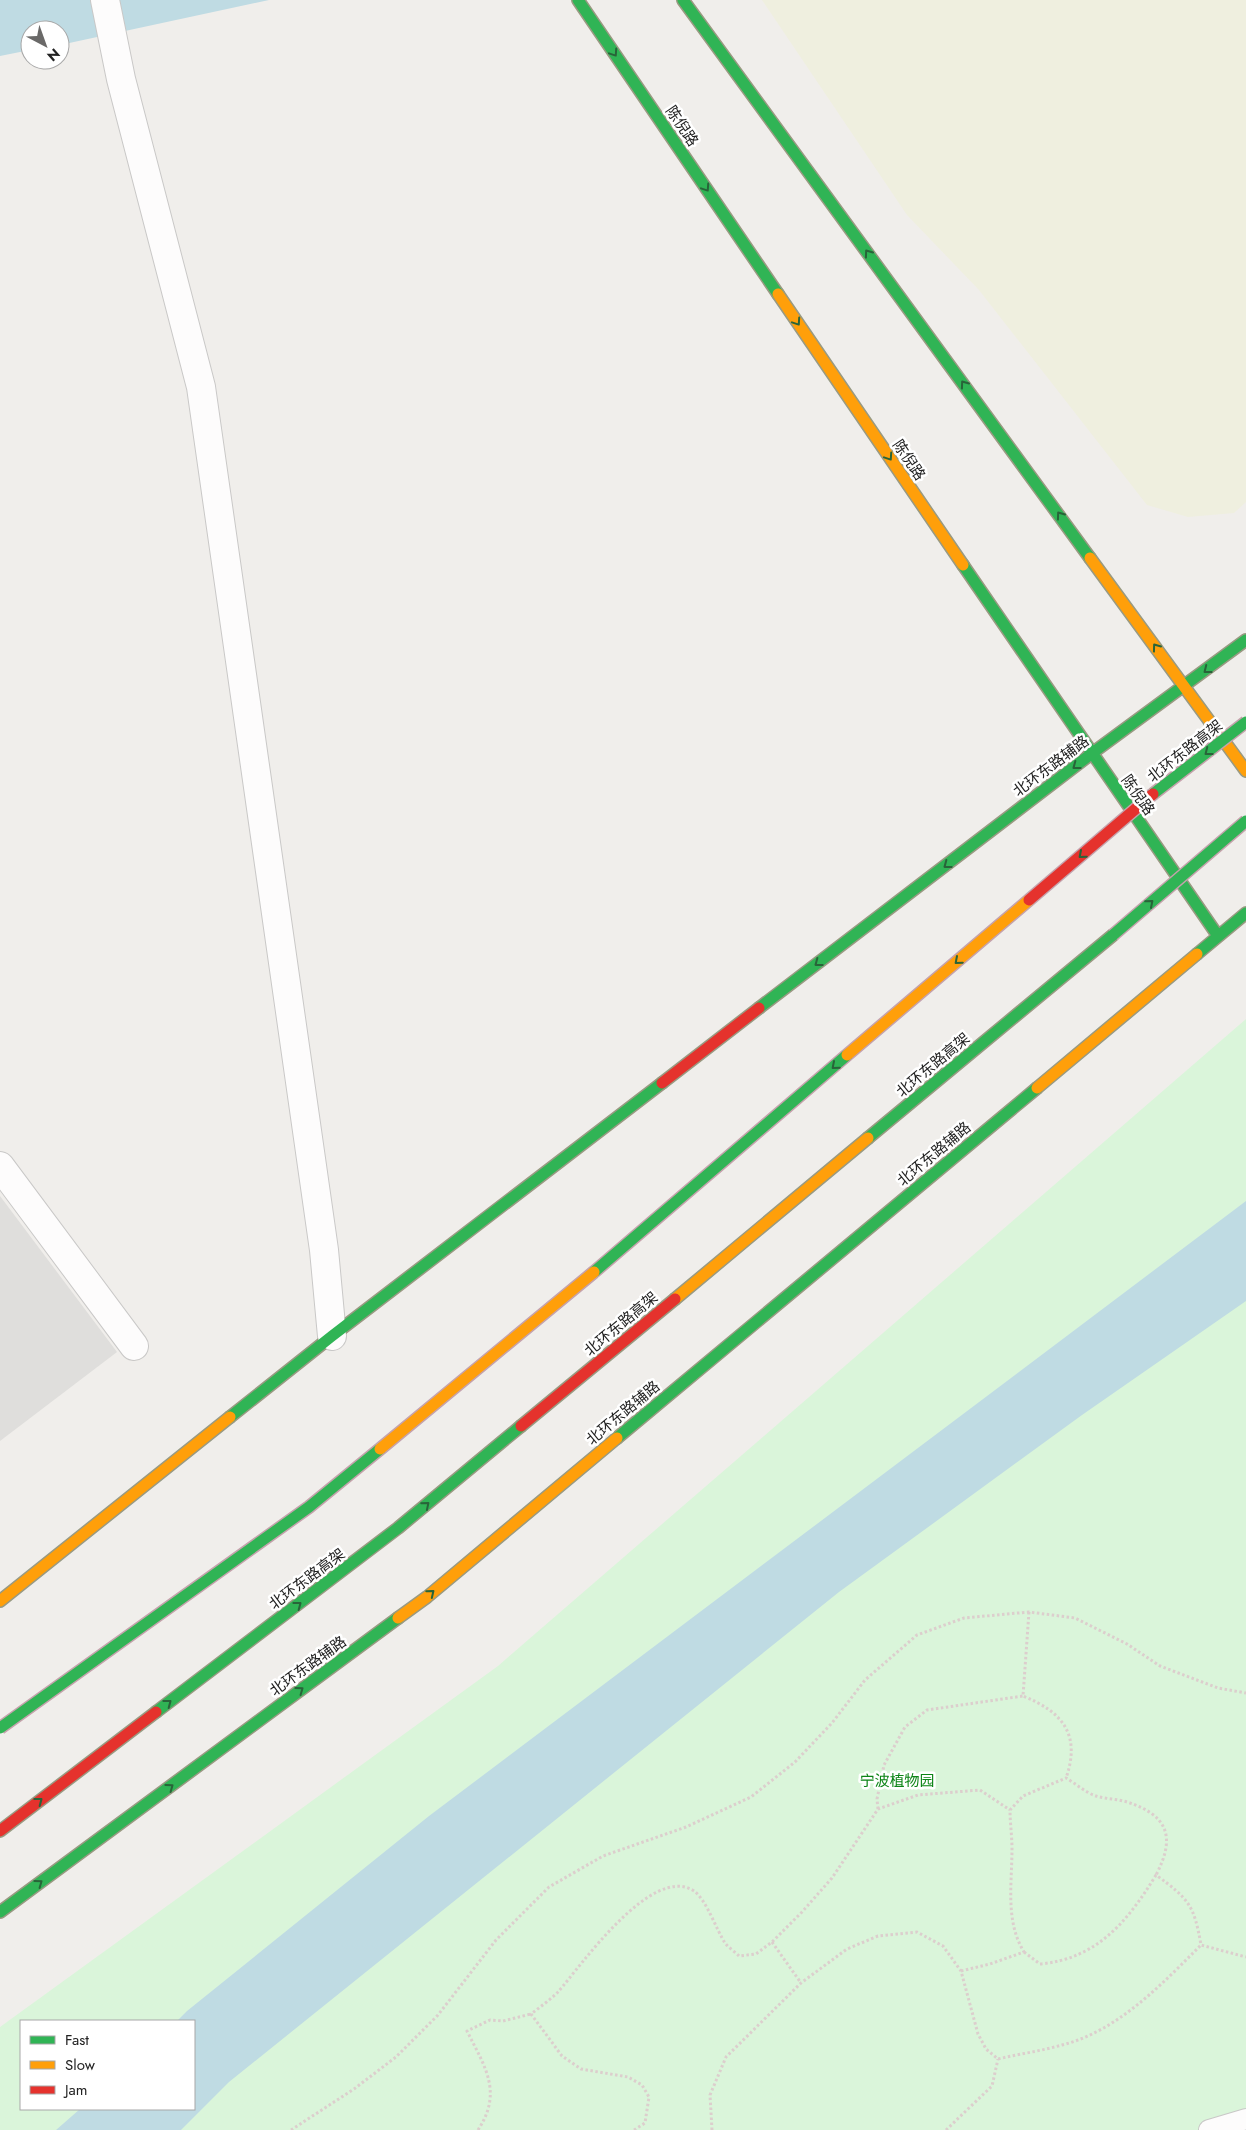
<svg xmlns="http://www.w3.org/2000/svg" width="1246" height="2130" font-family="Jost,'Noto Sans SC',sans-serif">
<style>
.residential{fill:#dfdedc}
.farmland{fill:#efefdf}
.park{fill:#daf5da;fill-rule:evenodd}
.water{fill:#bfdbe3}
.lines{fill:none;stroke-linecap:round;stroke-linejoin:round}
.lane-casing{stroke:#c9c8c7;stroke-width:22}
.street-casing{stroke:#c9c8c7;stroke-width:30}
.fast-casing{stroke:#999a82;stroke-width:14}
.slow-casing{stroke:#999a82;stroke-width:14}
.jam-casing{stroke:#999a82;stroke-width:14}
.path{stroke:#dccecd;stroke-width:3;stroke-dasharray:2.5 2.5;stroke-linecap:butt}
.lane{stroke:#fdfcfc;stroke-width:20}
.street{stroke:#fdfcfc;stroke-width:28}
.fast{stroke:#30b455;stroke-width:11}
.slow{stroke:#ff9f0a;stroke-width:11}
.jam{stroke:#e5322d;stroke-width:11}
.fast-bridge-casing{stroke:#c5a2ac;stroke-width:14;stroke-linecap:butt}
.slow-bridge-casing{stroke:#c5a2ac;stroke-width:14;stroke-linecap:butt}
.jam-bridge-casing{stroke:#c5a2ac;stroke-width:14;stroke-linecap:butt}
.fast-bridge{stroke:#30b455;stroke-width:11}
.slow-bridge{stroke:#ff9f0a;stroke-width:11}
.jam-bridge{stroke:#e5322d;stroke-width:11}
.oneway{stroke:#286439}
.labels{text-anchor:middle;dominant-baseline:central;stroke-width:5;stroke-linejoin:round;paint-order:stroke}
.street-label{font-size:15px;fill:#222;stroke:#fff}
.park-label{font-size:15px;fill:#0c8416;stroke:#fff}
</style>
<rect width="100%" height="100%" fill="#f0eeeb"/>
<path class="residential" d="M0,1196L117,1352L0,1441Z"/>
<path class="farmland" d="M762,0H1246V502L1234,513L1188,517L1147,505L979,290L907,215Z"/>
<path class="park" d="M1246,1019V2130H0V2027L498,1666ZM21,2021H194V2109H21Z"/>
<path class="water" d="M0,0H269L60,45V30H30V50L0,56Z
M1246,1201V1301L1082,1415L839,1592L229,2082L181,2130H56L80,2109H194V2021H177L187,2011L429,1816Z"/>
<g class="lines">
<g class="lane-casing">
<path id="lane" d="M1209,2130L1246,2119"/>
</g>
<g class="street-casing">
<path id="street" d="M105,0L121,79L201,387L324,1250L332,1336
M0,1166L134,1346"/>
</g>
<g class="fast-casing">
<path id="fast" d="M578,0L778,294
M683,0L1090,558
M963,565L1218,936
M1197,954L1246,913
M759,1008L1091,754L1246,640
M868,1138L1113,935
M230,1417L332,1336L662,1083
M617,1438L1037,1088
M156,1712L398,1528L521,1426
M0,1912L398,1618"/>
</g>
<g class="slow-casing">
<path id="slow" d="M778,294L963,565
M1090,558L1246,771
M1037,1088L1197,954
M675,1299L868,1138
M0,1601L230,1417
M398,1618L427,1597L617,1438"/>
</g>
<g class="jam-casing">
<path id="jam" d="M662,1083L759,1008
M521,1426L675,1299
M0,1831L156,1712"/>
</g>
<path class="path" d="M1029,1612L1023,1696C1063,1712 1081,1735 1066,1778
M878,1809L877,1799L884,1765L905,1727L927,1710L1023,1696
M772,1942L801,1983
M1024,1952L1040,1964C1097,1959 1128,1921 1156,1875C1189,1899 1194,1905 1201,1945L1246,1957
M961,1971L990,1964L1024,1952C1005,1921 1012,1884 1012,1849C1012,1836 1010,1823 1010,1810L1023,1796L1066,1778C1075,1783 1086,1793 1096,1796C1106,1799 1117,1799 1127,1802C1168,1815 1176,1837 1156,1875
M291,2130L354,2089L396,2057L438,2015L496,1940L549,1887L603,1856L686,1827L751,1797L795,1762L832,1723L865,1680L917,1635L964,1618L1029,1612L1075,1618L1127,1644L1160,1666L1218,1688L1246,1693
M478,2130C503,2092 485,2067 467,2031L490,2020L503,2021L531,2014
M634,2130L645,2123L649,2097L642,2085L628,2077L581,2069L562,2056L531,2014C540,2007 550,2000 558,1992C580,1967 652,1863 694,1891C706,1899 717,1931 725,1943C729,1948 735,1952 739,1956L756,1954L772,1942L802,1912L832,1878L878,1809L918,1795L980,1790L1010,1810
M712,2130L710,2095L726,2057L801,1983L847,1949L878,1936L917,1932L943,1946L961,1971L978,2034L986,2049L998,2059C1019,2054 1041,2051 1062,2045C1118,2031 1162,1984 1201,1945
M946,2130L992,2086L998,2059"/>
<use href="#lane" class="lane"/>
<use href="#street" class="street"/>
<use href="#fast" class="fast"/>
<use href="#slow" class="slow"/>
<use href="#jam" class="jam"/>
<g class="fast-bridge-casing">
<path id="fast-bridge" d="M1153,794L1246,722
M1113,935L1246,821
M594,1272L847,1055
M0,1728L309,1507L380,1449"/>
</g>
<g class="slow-bridge-casing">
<path id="slow-bridge" d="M847,1055L1029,900
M380,1449L594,1272"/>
</g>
<g class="jam-bridge-casing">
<path id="jam-bridge" d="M1029,900L1153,794"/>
</g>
<use href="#fast-bridge" class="fast-bridge"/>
<use href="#slow-bridge" class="slow-bridge"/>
<use href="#jam-bridge" class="jam-bridge"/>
</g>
<defs><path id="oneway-chevron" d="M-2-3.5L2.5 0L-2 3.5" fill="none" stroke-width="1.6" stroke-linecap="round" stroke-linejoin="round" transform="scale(1.25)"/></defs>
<g class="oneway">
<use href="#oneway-chevron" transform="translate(614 53) rotate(56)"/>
<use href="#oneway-chevron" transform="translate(706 188) rotate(56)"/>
<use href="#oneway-chevron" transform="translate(868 253) rotate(-126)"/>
<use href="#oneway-chevron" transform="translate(797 322) rotate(56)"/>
<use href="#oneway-chevron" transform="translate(964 384) rotate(-126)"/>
<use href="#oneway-chevron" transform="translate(889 457) rotate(56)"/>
<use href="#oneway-chevron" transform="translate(1060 515) rotate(-126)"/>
<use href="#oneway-chevron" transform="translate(1156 647) rotate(-126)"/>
<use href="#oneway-chevron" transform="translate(1207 670) rotate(142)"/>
<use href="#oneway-chevron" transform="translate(1208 752) rotate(142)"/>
<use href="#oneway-chevron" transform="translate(1076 766) rotate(143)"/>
<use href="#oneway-chevron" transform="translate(1082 855) rotate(139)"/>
<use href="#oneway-chevron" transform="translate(947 865) rotate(143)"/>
<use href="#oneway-chevron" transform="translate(1150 903) rotate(-41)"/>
<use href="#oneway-chevron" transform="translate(958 961) rotate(139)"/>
<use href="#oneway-chevron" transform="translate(818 963) rotate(143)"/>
<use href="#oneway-chevron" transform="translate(835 1066) rotate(139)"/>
<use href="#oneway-chevron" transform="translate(426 1505) rotate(-40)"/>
<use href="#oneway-chevron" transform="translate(431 1593) rotate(-39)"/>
<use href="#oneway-chevron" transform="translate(298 1605) rotate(-37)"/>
<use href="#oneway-chevron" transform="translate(300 1690) rotate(-36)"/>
<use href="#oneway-chevron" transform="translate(168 1703) rotate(-37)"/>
<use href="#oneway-chevron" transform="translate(170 1787) rotate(-36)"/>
<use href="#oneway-chevron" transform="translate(39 1801) rotate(-37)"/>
<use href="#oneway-chevron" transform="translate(39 1883) rotate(-36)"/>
</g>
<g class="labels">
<g class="street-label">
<text transform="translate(682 126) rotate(56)">陈倪路</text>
<text transform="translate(909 460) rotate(56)">陈倪路</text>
<text transform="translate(1185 751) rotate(-38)">北环东路高架</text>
<text transform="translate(1051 766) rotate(-37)">北环东路辅路</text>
<text transform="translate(1138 795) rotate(55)">陈倪路</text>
<text transform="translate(933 1065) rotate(-40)">北环东路高架</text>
<text transform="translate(934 1154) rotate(-40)">北环东路辅路</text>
<text transform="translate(621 1324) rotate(-40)">北环东路高架</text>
<text transform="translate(623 1413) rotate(-40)">北环东路辅路</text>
<text transform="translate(307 1579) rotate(-37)">北环东路高架</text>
<text transform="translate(308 1666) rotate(-36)">北环东路辅路</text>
</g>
<g class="park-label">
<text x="897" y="1781">宁波植物园</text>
</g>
</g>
<rect x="20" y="2020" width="175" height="90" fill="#ffffff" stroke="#a7a7a7"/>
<rect x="30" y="2036" width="25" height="8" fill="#30b455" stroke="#a7a7a7"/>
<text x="65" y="2045" font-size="15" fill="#222222">Fast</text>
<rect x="30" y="2061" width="25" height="8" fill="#ff9f0a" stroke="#a7a7a7"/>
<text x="65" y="2070" font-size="15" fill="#222222">Slow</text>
<rect x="30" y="2086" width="25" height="8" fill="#e5322d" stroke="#a7a7a7"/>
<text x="65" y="2095" font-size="15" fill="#222222">Jam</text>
<g transform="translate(45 45) rotate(139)"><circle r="24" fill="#ffffff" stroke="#a7a7a7"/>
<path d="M0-4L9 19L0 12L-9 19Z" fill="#6a6968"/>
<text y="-8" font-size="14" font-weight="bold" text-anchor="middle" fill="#222222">N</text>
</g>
</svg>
